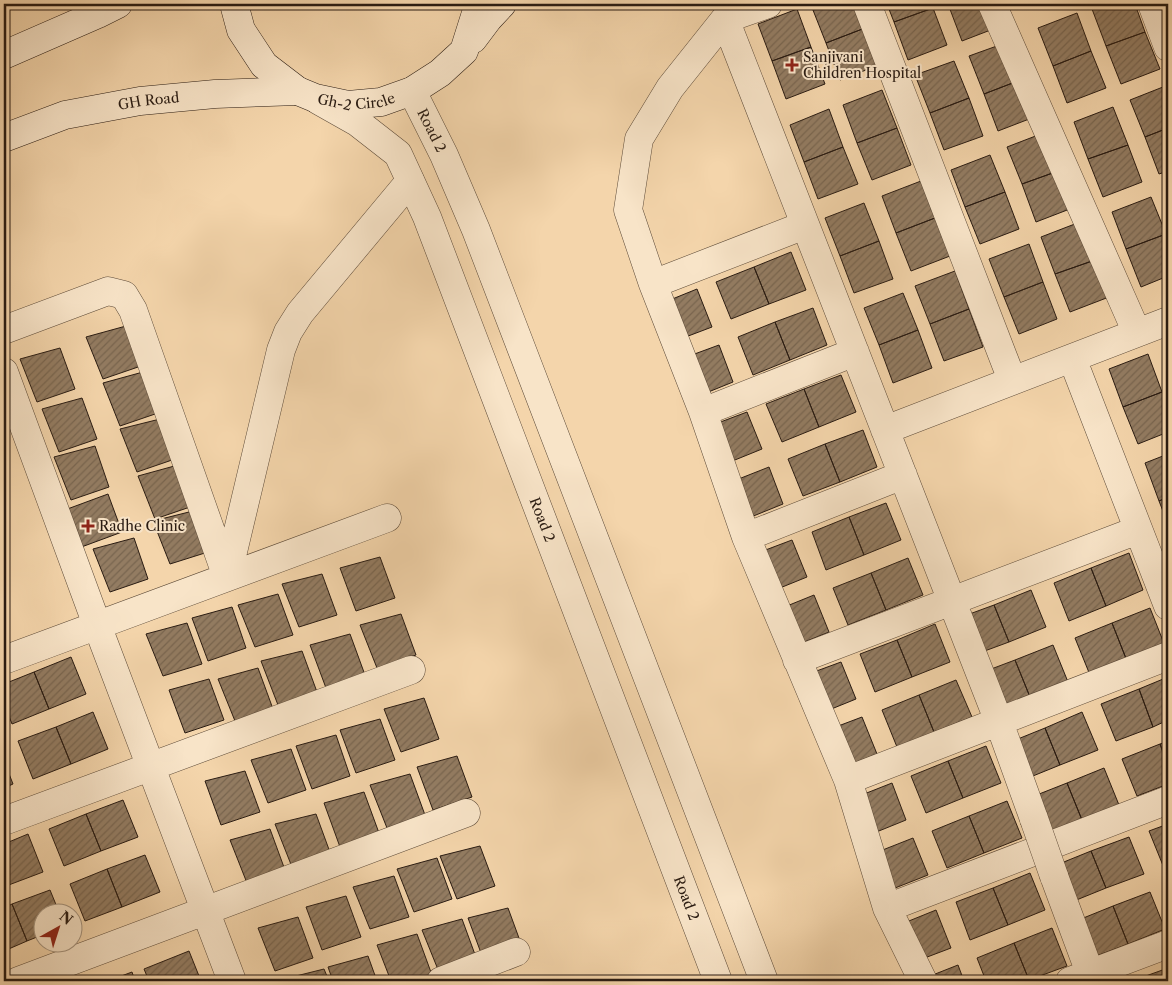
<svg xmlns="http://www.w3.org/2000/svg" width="1172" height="985" font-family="'Libre Caslon Text',serif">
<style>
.building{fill:url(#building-hatch);stroke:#291b12}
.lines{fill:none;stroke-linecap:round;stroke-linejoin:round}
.minor-casing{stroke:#5c4a38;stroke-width:29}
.tertiary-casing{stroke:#5c4a38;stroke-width:29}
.secondary-casing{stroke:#291b12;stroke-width:29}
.minor{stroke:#f8e4c8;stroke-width:28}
.tertiary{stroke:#f8e4c8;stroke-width:28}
.secondary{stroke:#f8e4c8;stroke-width:28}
.minor-bridge-casing{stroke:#5c4a38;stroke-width:29;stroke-linecap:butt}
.minor-bridge{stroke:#f8e4c8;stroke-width:28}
.poi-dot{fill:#8f2418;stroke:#f8e4c8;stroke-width:2}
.labels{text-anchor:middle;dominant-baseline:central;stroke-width:4;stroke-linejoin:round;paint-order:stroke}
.poi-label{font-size:14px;fill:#291b12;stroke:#f8e4c8;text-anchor:start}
.street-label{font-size:14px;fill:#291b12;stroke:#f8e4c8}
</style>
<defs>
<pattern id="building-hatch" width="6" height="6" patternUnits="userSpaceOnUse" patternTransform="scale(1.25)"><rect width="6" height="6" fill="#937c62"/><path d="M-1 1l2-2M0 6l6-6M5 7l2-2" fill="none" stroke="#78654f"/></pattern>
</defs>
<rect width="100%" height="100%" fill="#f4d5ab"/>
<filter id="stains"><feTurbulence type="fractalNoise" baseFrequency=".004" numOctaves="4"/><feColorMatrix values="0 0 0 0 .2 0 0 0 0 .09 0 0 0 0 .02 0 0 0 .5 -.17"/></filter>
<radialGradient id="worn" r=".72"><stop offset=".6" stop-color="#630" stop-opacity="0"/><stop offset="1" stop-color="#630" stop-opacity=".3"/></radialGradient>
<path class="building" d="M814,4H855L865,28L826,43L811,5Z
M887,4H932L933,8L894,22Z
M948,4H993L1001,26L962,41Z
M1105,4H1135L1145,32L1106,46L1092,9Z
M933,8L947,45L908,60L894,22Z
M797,9L811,47L772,61L758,24Z
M1077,13L1091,51L1053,66L1038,28Z
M865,28L879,65L840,80L826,43Z
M1145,32L1160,69L1121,84L1106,46Z
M1008,42L1023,79L984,94L969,56Z
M811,47L825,84L786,99L772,61Z
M1091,51L1106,88L1067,103L1053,66Z
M954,61L969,98L930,113L915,75Z
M1023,79L1037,116L998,131L984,94Z
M1168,85V128L1145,137L1130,100Z
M882,90L897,128L857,143L843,105Z
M969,98L983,136L944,150L930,113Z
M1113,107L1128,145L1088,159L1074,122Z
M829,109L843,147L804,162L790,125Z
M897,128L911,165L872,180L857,143Z
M1168,128V171L1159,174L1145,137Z
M1046,132L1061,170L1022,184L1007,147Z
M1128,145L1142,182L1103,197L1088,159Z
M843,147L858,184L818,199L804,162Z
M990,155L1005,192L965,207L951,170Z
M1061,170L1075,207L1036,222L1022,184Z
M921,181L935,218L896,233L882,196Z
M1005,192L1019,229L980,244L965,207Z
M1151,197L1166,234L1126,249L1112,212Z
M864,203L879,241L840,256L825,218Z
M935,218L950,256L911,271L896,233Z
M1080,222L1095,260L1055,274L1041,237Z
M1166,234L1168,240V276L1141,287L1126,249Z
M879,241L893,279L854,293L840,256Z
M1029,244L1043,282L1004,297L989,259Z
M791,252L806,290L769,304L754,267Z
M1095,260L1109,297L1070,312L1055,274Z
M754,267L769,304L731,319L716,282Z
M955,271L969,309L930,324L915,286Z
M1043,282L1057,319L1019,334L1004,297Z
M697,289L712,327L675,341L660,304Z
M903,293L918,330L879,345L864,308Z
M813,308L827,345L790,360L775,322Z
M969,309L983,347L944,361L930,324Z
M775,322L790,360L753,375L738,337Z
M126,326L141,366L103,379L86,337Z
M918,330L932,368L893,383L879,345Z
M719,345L733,382L696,397L681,359Z
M60,348L75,389L37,402L20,359Z
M1148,354L1162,392L1123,407L1109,369Z
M143,372L158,413L120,426L103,383Z
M841,375L856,412L819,427L804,389Z
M804,389L819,427L782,442L766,404Z
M1162,392L1168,407V432L1138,444L1123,407Z
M82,398L97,439L59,452L42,409Z
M747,412L762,449L725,464L710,426Z
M160,419L175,459L137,472L120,429Z
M863,430L877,467L840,482L825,444Z
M825,444L840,482L803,496L788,459Z
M95,446L109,487L71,500L54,457Z
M1168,454V497L1159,501L1145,463Z
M178,465L193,506L155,519L138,476Z
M769,467L783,504L746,519L731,482Z
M108,494L122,532L76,549L62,511Z
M1168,497V524L1159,501Z
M886,503L901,540L864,555L849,517Z
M193,511L208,552L170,564L153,521Z
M849,517L864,555L826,570L812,532Z
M134,538L148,579L110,592L93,549Z
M792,540L807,577L770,592L755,554Z
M1129,553L1143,590L1106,606L1091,568Z
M380,557L395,598L356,611L340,568Z
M908,558L923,595L886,610L871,573Z
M1091,568L1106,606L1069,621L1054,583Z
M871,573L886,610L848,625L833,588Z
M322,574L337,615L299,627L282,584Z
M1031,590L1046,627L1009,642L994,605Z
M278,594L293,635L255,647L238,605Z
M814,595L829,632L792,647L777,610Z
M994,605L1009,642L971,656L956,619Z
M232,607L246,648L208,661L192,618Z
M1150,608L1165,646L1127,661L1112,623Z
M401,614L416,655L377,668L360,625Z
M187,623L202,664L163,676L146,634Z
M1112,623L1127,661L1090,675L1075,638Z
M935,624L950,662L912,677L897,640Z
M350,634L365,675L326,688L310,645Z
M897,640L912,677L875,692L860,654Z
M1053,645L1068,682L1030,697L1015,660Z
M302,651L317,692L278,705L261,661Z
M71,657L86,694L49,709L34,672Z
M1015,660L1030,697L993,712L978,674Z
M841,662L856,699L819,714L803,676Z
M258,668L273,709L235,721L218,679Z
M34,672L49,709L12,724L4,703V684Z
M1168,677V720L1153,727L1139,689Z
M209,679L224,720L185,733L169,690Z
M956,680L972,717L934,732L919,695Z
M1139,689L1153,727L1116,741L1101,704Z
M919,695L934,732L897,747L882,710Z
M424,698L439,739L401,752L384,709Z
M93,712L108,749L71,764L56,727Z
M1082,712L1098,750L1060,765L1045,728Z
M862,717L877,754L839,769L825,731Z
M380,719L395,760L356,773L340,730Z
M56,727L71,764L33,779L18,741Z
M1045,728L1060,765L1023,780L1008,743Z
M336,735L350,776L312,789L296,746Z
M1168,741V766L1160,744Z
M1160,744L1168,766V784L1137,796L1122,759Z
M986,746L1001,783L963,798L948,761Z
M291,749L306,790L268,803L251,760Z
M457,756L472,797L433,810L417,767Z
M4,761L13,784L4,788Z
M948,761L963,798L926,813L911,776Z
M1104,768L1119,805L1082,820L1067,783Z
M245,771L260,812L221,825L205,781Z
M410,774L425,815L387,828L370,785Z
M892,783L906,820L869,835L854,798Z
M1067,783L1082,820L1044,835L1029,798Z
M364,792L379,833L340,847L324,803Z
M123,800L138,837L101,851L86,814Z
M1007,801L1022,838L984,853L969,816Z
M86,814L101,851L64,866L49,829Z
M316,814L331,855L292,867L275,824Z
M969,816L984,853L947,868L932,831Z
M1168,824V867L1164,868L1149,831Z
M270,829L285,870L247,883L230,840Z
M28,834L43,872L6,886L4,881V844Z
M1129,837L1144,874L1106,888L1091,851Z
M913,838L928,875L890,890L875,853Z
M480,846L495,886L457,899L440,856Z
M1091,851L1106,888L1069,903L1054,866Z
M145,855L160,892L122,907L107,869Z
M437,858L452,899L414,912L397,869Z
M107,869L122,907L85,921L70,884Z
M1030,873L1045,910L1008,925L993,888Z
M394,876L409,917L370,929L353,887Z
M993,888L1008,925L970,940L956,902Z
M50,890L59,912H42V935L27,941L12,904Z
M1150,892L1165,929L1128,944L1113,906Z
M346,896L361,937L322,950L306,907Z
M12,904L27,941L4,951V908Z
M1113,906L1128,944L1091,958L1076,921Z
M508,908L523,949L484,961L468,918Z
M936,910L951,948L914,962L899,925Z
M298,917L313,958L275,971L258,928Z
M462,919L477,960L439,972L422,930Z
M1052,928L1067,966L1029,980L1014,943Z
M417,934L432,975L414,981H391L377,945Z
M1014,943L1029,980L986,981L977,958Z
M189,951L201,981H149L144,969Z
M368,956L377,981H333L328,967Z
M958,965L964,981H921L920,980Z
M1168,968V981H1145L1143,977Z
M324,969L329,981H285L284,979Z
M132,972L135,981H108Z"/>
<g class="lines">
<g class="minor-casing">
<path id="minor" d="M768,4L725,19L670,88L639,139L628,210L653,284L703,412L746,537L848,780L887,908L923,981
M867,4L1012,380
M992,4L1137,333
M1152,4L1168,47
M725,19L999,722L1034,819
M653,284L805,225
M4,330L108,291L124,295L133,310L227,577
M1072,358L1168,606
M4,372L97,625L232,981
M703,412L855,352
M885,430L1168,321
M746,537L903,475
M227,577L281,350L288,332L300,313L410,181
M4,660L387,518
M797,660L1138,530
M848,780L1168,656
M4,821L411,670
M1054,876L1093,981
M887,908L1168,800
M18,981L466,813
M441,981L516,952
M1070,981L1168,944"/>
</g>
<g class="tertiary-casing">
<g id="tertiary">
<path id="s1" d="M412,91L444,155L476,230L764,981"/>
<path id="s2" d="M318,100L357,122L398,154L427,217L718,981"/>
</g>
</g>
<g class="secondary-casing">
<g id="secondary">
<path id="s3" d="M234,4L241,30L264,65L298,91L315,98L348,105L381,102L412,91L440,73L464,51L476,13L477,4"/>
<path d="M473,39L488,19L502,4"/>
<path d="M4,55L98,14L118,4"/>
<path id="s4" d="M4,138L65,115L140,101L215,94L298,91"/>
</g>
</g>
<use href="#minor" class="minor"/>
<use href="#tertiary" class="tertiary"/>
<use href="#secondary" class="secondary"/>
<g class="minor-bridge-casing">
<path id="minor-bridge" d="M1034,819L1054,876"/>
</g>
<use href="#minor-bridge" class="minor-bridge"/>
</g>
<g class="poi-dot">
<path d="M789.5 57.5h5v5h5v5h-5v5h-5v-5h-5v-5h5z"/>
<path d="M85.5 518.5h5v5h5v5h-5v5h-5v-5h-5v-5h5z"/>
</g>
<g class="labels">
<g class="poi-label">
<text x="803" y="57">Sanjivani<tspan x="803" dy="16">Children Hospital</tspan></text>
<text x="99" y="526">Radhe Clinic</text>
</g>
<g class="street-label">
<text stroke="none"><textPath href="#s3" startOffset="172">Gh-2 Circle</textPath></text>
<text stroke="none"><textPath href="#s4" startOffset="150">GH Road</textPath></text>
<text stroke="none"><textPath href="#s1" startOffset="44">Road 2</textPath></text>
<text stroke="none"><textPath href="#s2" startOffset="490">Road 2</textPath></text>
<text stroke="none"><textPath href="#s2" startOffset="895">Road 2</textPath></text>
</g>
</g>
<rect width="1172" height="985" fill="none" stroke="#f4d5ab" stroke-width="20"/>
<rect x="5" y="5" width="1162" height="975" fill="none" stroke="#291b12" stroke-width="2.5"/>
<rect x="10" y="10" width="1152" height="965" fill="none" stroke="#291b12"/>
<g transform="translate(58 928) rotate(39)"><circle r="24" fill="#f8e4c8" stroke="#a5947f"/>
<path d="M0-4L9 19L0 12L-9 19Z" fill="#8f2418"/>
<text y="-8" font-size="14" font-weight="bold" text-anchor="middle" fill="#291b12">N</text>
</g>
<rect width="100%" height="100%" filter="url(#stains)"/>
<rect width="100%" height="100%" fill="url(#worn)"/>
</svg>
